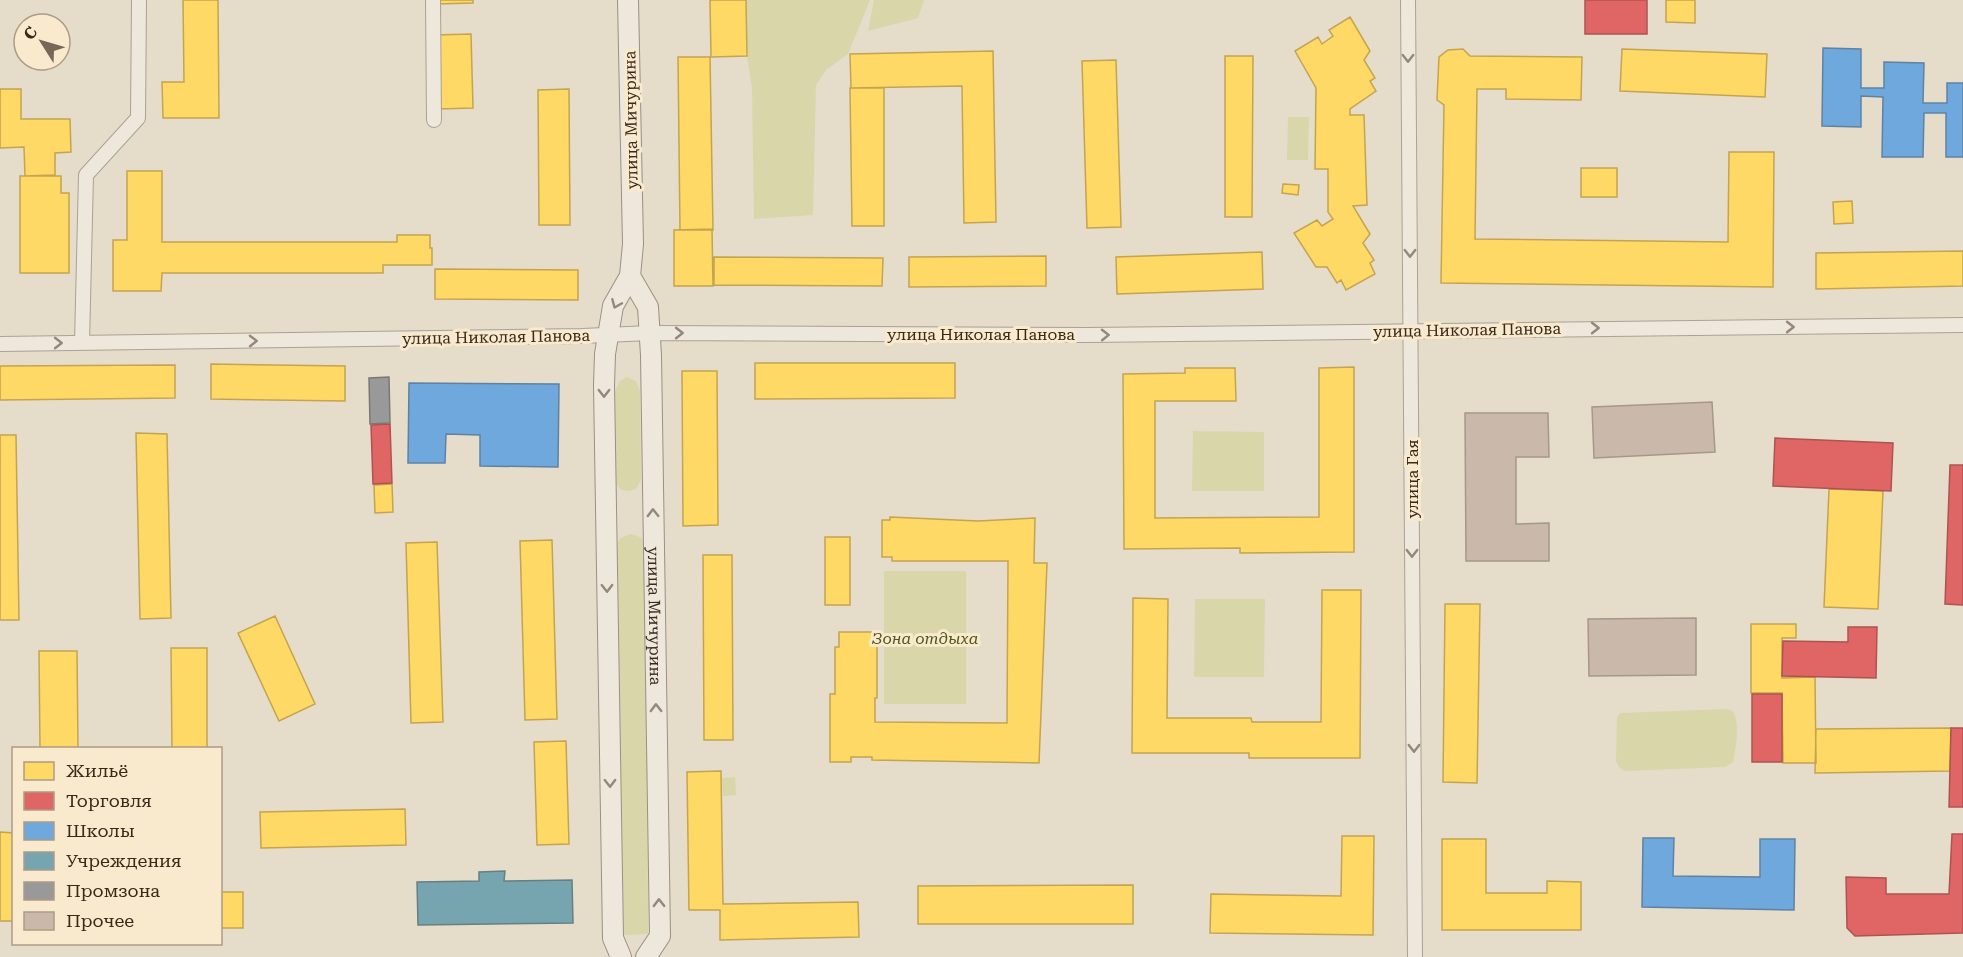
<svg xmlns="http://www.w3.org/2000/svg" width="1963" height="957" font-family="'Roboto Serif',serif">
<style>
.green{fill:#d9d6aa}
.homes{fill:#ffd966;stroke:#c4a450;stroke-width:1.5}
.shops{fill:#e06666;stroke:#ae5350;stroke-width:1.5}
.schools{fill:#6fa8dc;stroke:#5f82a2;stroke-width:1.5}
.public{fill:#76a5af;stroke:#648083;stroke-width:1.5}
.industry{fill:#999;stroke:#7c7773;stroke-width:1.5}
.building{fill:#cab9aa;stroke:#a69789;stroke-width:1.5}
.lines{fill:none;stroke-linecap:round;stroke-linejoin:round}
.street-casing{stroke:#aba194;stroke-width:16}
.secondary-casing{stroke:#9a9083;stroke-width:22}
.street{stroke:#eee7dc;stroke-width:14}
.secondary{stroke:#eee7dc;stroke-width:20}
.oneway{stroke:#94887c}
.labels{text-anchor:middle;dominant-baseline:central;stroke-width:6;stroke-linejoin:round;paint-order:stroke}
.street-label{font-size:16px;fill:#3a281b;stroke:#f9eacd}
.park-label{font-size:16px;font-style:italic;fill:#4e591f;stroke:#f9eacd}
</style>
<rect width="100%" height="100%" fill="#e6dcca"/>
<path class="green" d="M746,0H870L848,54L826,70L816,85L813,215L754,219L752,88L747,56Z
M874,0H924L918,18L868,31Z
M1288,117H1309L1308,160H1287Z
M627,377L636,381L640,391L641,480L636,489L627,491L620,489L614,480L613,395L620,381Z
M1193,431L1264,432V491H1192Z
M631,534L640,537L647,545L648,934L624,935L615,549L620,538Z
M884,571H966V704H884Z
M1195,599H1265L1264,677H1194Z
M1727,709L1733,711C1740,724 1736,748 1733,762L1725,767L1624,771L1619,767L1616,761L1617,718L1620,713Z
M735,777L736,795L723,796L722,778Z"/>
<path class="homes" d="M183,0H218L219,118H163L162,82H184Z
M437,0H473V3L437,4Z
M710,0H746L747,56L711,57Z
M1666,0H1695V23L1666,22Z
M1350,17L1370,51L1364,60L1375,78L1370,81L1376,91L1350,109V115H1364L1367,205L1353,206L1370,234L1363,243L1374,260L1370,263L1375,274L1346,290L1341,280L1337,283L1327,267H1316L1294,233L1317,220L1322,226L1333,219L1328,212V169H1315L1316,88L1295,51L1318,37L1322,44L1333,36L1329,30Z
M471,34L473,108L438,109L436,35Z
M1463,49L1470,56L1582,57L1581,100L1506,99V89H1477L1475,239L1728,242L1729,152H1774L1773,287L1441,283L1444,105L1437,100L1439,57L1448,50Z
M1622,49L1767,54L1765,97L1620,91Z
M993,51L996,222L964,223L962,86L851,88L850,54Z
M1225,56H1253L1252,217H1225Z
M678,57H710L713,230H680Z
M1116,60L1121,227L1087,228L1082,61Z
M850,88H884V226H852Z
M0,89H21V119H70L71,152L55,153V175L25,176L24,147L0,148Z
M569,89L570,225H539L538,90Z
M1581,168H1617V197H1581Z
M127,171H162V242H397V235H430V248H432V265H383V273H162L161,291H113V240H127Z
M20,176H61V193H69V273H20Z
M1283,184L1299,185L1298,195L1282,193Z
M1852,201L1853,223L1834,224L1833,202Z
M712,229L713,286H674V230Z
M1963,251V286L1816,289V253Z
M1262,252L1263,289L1117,294L1116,257Z
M1046,256V286L909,287V257Z
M714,257L883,258L882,286L714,285Z
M435,269L578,270V300L435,299Z
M755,363H955V398L755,399Z
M211,364L345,366V401L211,399Z
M175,365V398L0,400V366Z
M1354,367V552L1240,553V548L1124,549L1123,374L1185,373V368H1235L1236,401H1155V518L1319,517V368Z
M682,371H717L718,525L683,526Z
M136,433L167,434L171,618L140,619Z
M0,435H16L19,620H0Z
M392,484L393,512L375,513L374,485Z
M1829,489L1883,491L1878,609L1824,607Z
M890,517L978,521L1035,518L1034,563H1047L1039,763L872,760V757H851V762H830V694H835V647H839V632H873V639H877V698H875V722L1007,723L1008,561H892V557H882V520H890Z
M825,537H850V605H825Z
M552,540L557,719L525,720L520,541Z
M437,542L443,722L411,723L406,543Z
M703,555H732L733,740H704Z
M1322,590H1361L1360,758H1249V753H1132L1133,598L1168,599L1167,718H1251L1252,722H1321Z
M1445,604H1480L1477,783L1443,782Z
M275,616L315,704L279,721L238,633Z
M1751,624H1796V638H1782V678L1815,677L1816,763H1783L1782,693H1751Z
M171,648H207V748H172Z
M39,651H77L78,748H40Z
M1951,728L1950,771L1815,773L1816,729Z
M566,741L569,844L537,845L534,742Z
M721,771L723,904L858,902L859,937L720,940V910H689L687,772Z
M405,809L406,845L261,848L260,812Z
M0,832L14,833V921H0Z
M1342,836H1374L1373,935L1210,933L1211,894L1341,896Z
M1442,839H1486V893H1547V881L1581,882V930H1442Z
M1133,885V924H918V886Z
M220,892H243V928H220Z"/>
<path class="shops" d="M1585,0H1647V34H1585Z
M390,424L392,483L373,484L371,425Z
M1775,438L1893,443L1891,491L1773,486Z
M1950,465H1963V605L1945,604Z
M1848,627H1877L1876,678L1782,676L1783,641L1848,642Z
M1752,694H1782V762H1752Z
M1951,728H1963V807H1949Z
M1952,834H1963V933L1855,936L1847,928L1846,877L1886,878V894H1949Z"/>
<path class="schools" d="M1823,48L1861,49V88H1884V62L1924,63L1923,103H1947V83H1963V157H1946V113H1924L1923,157H1882L1883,97L1861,96V127L1822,126Z
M409,383L559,384L558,467L480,466V435L446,434L445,463H408Z
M1643,838H1674L1673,876L1760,877V839H1795L1794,910L1642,907Z"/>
<path class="public" d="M505,871L504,881L572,880L573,923L418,925L417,882L479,881V872Z"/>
<path class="industry" d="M389,377L390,423L370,424L369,378Z"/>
<path class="building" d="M1712,402L1715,452L1594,458L1592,407Z
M1465,413H1548L1549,457H1516V524L1549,523V561H1466Z
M1696,618V675L1589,676L1588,619Z"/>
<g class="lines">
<g class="street-casing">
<path id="street" d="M433,0L434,120
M1408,0L1415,957
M82,343L86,175L138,118L139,0
M0,344L582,336L650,333L1087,335L1963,325"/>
</g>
<g class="secondary-casing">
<g id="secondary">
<path id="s1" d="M630,276L648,307L651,355L660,936L646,957"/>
<path d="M621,957L613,938L604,385L605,354L613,306L630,276L633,244L628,0"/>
</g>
</g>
<use href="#street" class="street"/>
<use href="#secondary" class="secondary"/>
</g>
<defs><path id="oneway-chevron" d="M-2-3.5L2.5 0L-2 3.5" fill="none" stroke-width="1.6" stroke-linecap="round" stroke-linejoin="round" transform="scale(1.5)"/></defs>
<g class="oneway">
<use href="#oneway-chevron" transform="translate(1408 58) rotate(90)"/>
<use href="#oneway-chevron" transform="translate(1410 253) rotate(90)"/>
<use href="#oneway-chevron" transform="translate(616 304) rotate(113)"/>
<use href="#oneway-chevron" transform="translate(1790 327)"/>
<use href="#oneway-chevron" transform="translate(1595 328)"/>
<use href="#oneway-chevron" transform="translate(679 333)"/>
<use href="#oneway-chevron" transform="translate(1105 335) rotate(-1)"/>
<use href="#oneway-chevron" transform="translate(253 341) rotate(-1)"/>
<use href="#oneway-chevron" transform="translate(58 343)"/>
<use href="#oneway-chevron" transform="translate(604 393) rotate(90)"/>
<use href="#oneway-chevron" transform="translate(653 513) rotate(-91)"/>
<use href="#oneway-chevron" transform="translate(1412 553) rotate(90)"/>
<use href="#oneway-chevron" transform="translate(607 588) rotate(89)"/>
<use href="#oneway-chevron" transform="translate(656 708) rotate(-91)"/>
<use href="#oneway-chevron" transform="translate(1414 748) rotate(90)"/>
<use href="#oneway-chevron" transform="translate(610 783) rotate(89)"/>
<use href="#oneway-chevron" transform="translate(659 903) rotate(-91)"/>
</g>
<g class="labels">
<g class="street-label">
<text transform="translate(631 120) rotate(-91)">улица Мичурина</text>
<text transform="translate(1467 330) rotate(-1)">улица Николая Панова</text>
<text x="981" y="334">улица Николая Панова</text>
<text transform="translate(496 337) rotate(-1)">улица Николая Панова</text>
<text transform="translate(1412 479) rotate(-90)">улица Гая</text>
<text stroke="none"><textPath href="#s1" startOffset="345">улица Мичурина</textPath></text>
</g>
<g class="park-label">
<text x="925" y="638">Зона отдыха</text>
</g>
</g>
<rect x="12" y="747" width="210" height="198" fill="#f9eacd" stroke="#ad9c86" stroke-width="1.5"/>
<rect x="24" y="762" width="30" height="18" fill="#ffd966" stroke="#ad9c86" stroke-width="1.5"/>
<text x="66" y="777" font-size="18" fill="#3a281b">Жильё</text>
<rect x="24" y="792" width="30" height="18" fill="#e06666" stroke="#ad9c86" stroke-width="1.5"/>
<text x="66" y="807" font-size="18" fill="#3a281b">Торговля</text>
<rect x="24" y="822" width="30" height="18" fill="#6fa8dc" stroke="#ad9c86" stroke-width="1.5"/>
<text x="66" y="837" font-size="18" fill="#3a281b">Школы</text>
<rect x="24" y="852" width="30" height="18" fill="#76a5af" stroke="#ad9c86" stroke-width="1.5"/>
<text x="66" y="867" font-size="18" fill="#3a281b">Учреждения</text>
<rect x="24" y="882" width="30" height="18" fill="#999999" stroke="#ad9c86" stroke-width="1.5"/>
<text x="66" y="897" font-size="18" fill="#3a281b">Промзона</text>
<rect x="24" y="912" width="30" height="18" fill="#cab9aa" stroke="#ad9c86" stroke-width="1.5"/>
<text x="66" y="927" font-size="18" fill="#3a281b">Прочее</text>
<g transform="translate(42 42) rotate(307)"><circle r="28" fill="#f9eacd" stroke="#ad9c86" stroke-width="1.5"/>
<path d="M0-4.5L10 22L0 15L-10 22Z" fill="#766758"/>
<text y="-9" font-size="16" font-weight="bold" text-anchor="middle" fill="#3a281b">С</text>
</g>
</svg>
